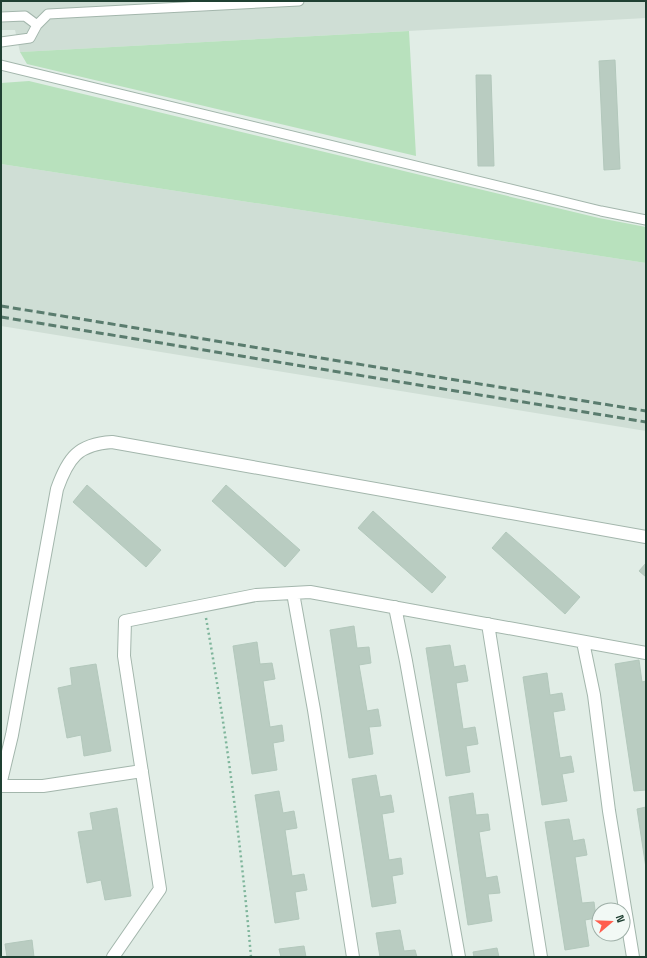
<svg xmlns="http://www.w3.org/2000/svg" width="647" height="958" font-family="'Space Grotesk',sans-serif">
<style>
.built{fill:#cfded5}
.green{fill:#b8e1bd}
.building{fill:#b9ccc1;stroke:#b3c8bc}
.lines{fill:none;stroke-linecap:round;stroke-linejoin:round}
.lane-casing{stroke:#a3b6ac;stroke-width:11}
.street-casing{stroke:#a3b6ac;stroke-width:14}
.path{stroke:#7eb59b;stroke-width:2.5;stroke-dasharray:2 3;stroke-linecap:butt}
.lane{stroke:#fff;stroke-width:9}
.street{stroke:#fff;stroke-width:12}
.rail{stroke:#5a7c6e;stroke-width:3;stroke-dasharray:8 4;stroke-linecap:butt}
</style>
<rect width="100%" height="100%" fill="#e1ede6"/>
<path class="built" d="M1,1H646V18L20,52L15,30H1Z
M1,164L646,263V431L1,326Z"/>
<path class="green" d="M409,31L416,156L27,64L20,52Z
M29,81L599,218L646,227V263L1,164V83Z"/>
<path class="building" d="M615,60L620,169L604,170L599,61Z
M476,75H491L494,166H478Z
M87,485L161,550L146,567L73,502Z
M226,485L300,550L285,567L212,501Z
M373,511L446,577L432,593L358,528Z
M506,532L580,597L565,614L492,548Z
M646,563V577L639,571Z
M354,626L357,648L369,647L371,663L359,665L367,711L378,709L381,726L369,727L373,754L349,758L330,630Z
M257,642L260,664L272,663L275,679L263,681L270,727L282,725L284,741L273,743L277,770L252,774L233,646Z
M450,645L454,667L465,665L468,681L456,683L463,729L475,727L478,744L466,746L470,772L446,776L426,648Z
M639,660L642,682L646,681V790L634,791L615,664Z
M96,664L111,751L84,756L81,735L67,738L58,688L72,685L70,668Z
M547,673L550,695L562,693L565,710L553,712L560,758L571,756L574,772L562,774L567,801L542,805L523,677Z
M376,775L380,797L391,795L394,812L382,814L389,860L401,858L403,874L392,876L396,903L372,907L352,779Z
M279,791L283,813L294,811L297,828L285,830L292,876L304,874L307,890L295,892L299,919L275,923L255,795Z
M473,793L476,815L488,814L490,830L479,832L486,878L497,876L500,893L488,894L492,921L468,925L449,797Z
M646,807V868L637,809Z
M117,808L131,896L105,900L101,880L87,883L78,832L93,830L90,813Z
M569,819L573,841L584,839L587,855L575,857L582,903L594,902L596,918L585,920L589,946L565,950L545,822Z
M400,930L404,951L415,950L417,957H380L376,933Z
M32,940L34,957H7L5,944Z
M304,946L306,957H281L279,949Z
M497,948L499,957H474L473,952Z"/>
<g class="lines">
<g class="lane-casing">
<path id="lane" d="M1,17L25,16L37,25
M1,42L30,38L37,25L48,14L299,1
M1,65L601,211L646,220"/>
</g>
<g class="street-casing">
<path id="street" d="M293,593L314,710L353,957
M395,607L406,661L459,957
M488,624L541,957
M583,642L594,695L609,811L633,957
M1,781L12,735L57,489C68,458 78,444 112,442L646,537
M1,786H43L142,771
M113,957L160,889L124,656L125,621L256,595L310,592L646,653"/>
</g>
<path class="path" d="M206,618C226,730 241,843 251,957"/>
<use href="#lane" class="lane"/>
<use href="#street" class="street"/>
<path class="rail" d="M1,306L646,411
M1,317L646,422"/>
</g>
<rect width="647" height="958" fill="none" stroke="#1f4032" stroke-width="4"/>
<g transform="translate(611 922) rotate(71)"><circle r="19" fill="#f2f9f5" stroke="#9eafa7"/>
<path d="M0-3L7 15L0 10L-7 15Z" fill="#ff5e4e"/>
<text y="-6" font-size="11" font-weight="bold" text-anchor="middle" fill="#1f4032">N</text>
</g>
</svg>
